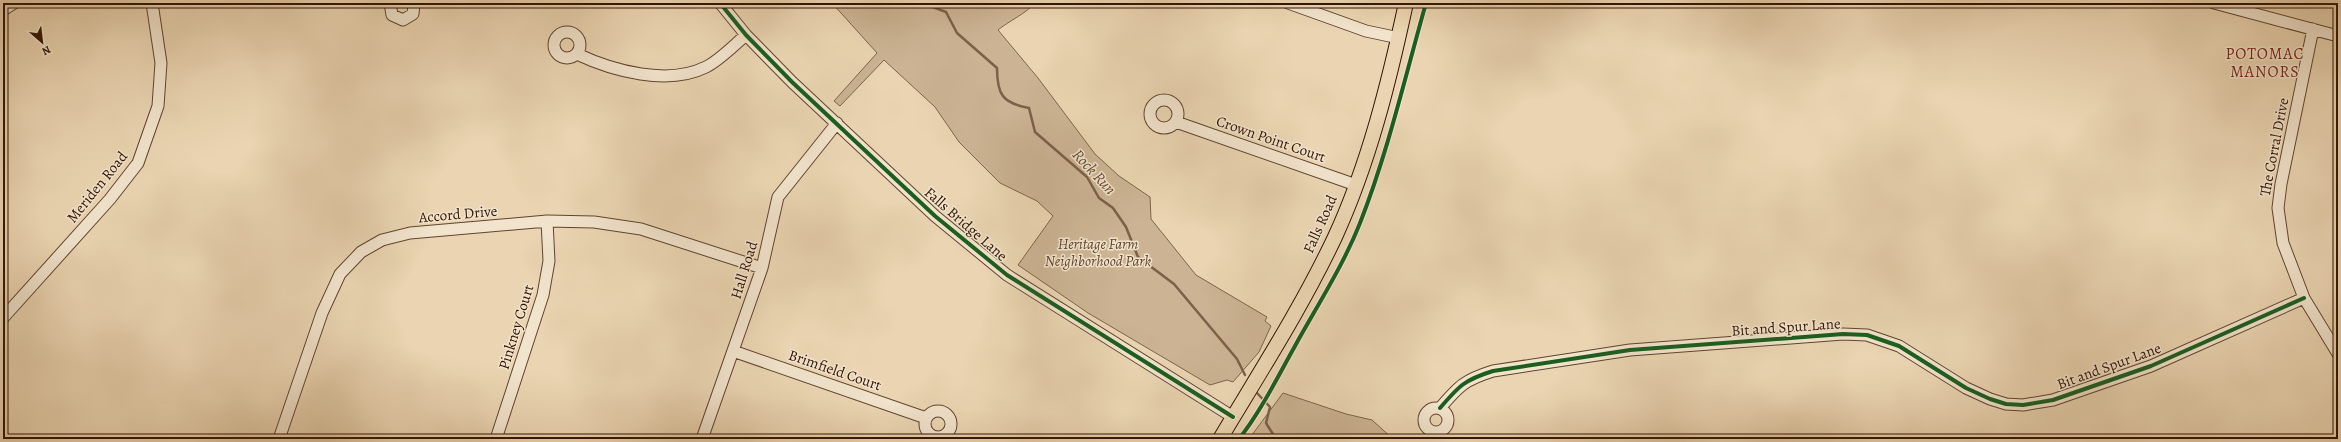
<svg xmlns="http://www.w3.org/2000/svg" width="2341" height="442" font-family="Alegreya,serif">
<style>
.green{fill:#cbb393;stroke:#7f644b}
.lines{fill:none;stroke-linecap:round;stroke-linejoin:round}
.stream{stroke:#7c6048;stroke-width:2.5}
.minor-casing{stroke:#61442e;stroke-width:13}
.major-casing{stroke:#331403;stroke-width:16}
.minor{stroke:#f1e3cc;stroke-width:11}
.major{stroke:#ead4b1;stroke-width:14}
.cycleway-casing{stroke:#f1e3cc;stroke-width:6}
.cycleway{stroke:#1b5e20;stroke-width:4}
.labels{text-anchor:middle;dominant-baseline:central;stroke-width:3;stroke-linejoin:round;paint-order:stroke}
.street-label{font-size:15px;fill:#331403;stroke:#f1e3cc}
.park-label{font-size:15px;font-style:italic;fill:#61442e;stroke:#f1e3cc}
.neighbourhood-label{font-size:16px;letter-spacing:1px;fill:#7a1f14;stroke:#f1e3cc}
.water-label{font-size:16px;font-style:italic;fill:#634731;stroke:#f1e3cc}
</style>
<rect width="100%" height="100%" fill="#ead4b1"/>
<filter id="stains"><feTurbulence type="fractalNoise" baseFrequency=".005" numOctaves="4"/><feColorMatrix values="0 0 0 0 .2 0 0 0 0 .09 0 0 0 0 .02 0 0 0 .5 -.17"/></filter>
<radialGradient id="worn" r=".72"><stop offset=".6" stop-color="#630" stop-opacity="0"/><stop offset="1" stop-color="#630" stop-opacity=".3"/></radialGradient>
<path class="green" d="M832,3H1034C1029,12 1007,22 998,30L1038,78L1095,154L1119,176L1150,197L1151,219L1196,275L1267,317L1265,321L1271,326L1259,352L1233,382L1227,380L1210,385L1088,313L1018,265L1053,216L1037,201L1000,183L959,142L935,107L884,60L840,106L834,101L877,53Z
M1283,393L1346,414L1372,420L1393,439H1249Z"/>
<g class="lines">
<path class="stream" d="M922,3L946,12L957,33L997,68C997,94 1002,103 1029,108L1035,132L1087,177L1099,198L1113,208L1126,227L1138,257L1174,284L1237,359L1245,375
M1257,393L1270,407L1266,423L1276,439"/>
<g class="minor-casing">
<path id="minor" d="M390,3L392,15L403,20L413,14L414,3
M720,3L746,35L792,82L935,216L1007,275L1233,417
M1288,3L1366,31L1399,38
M2214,3L2338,36
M3,10L14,3
M2313,29L2281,184L2278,208L2283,243L2304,298L2338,354
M554 45a13 13 0 1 1 26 0a13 13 0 1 1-26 0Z
M577,54C613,71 668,86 706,67C720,60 734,45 746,35
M1150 114a14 14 0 1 1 28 0a14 14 0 1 1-28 0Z
M1176,122L1356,185
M3,318L110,199L138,163L158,106L161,63L152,3
M733,351L926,418
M1424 420a12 12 0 1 1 24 0a12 12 0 1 1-24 0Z
M1440,408C1459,386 1464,380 1493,371L1630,350L1843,334L1867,335L1899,346L1966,388L1990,399L2006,404L2023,405L2053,400L2151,366L2304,298
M925 424a13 13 0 1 1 26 0a13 13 0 1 1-26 0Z
M279,439L322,313L340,274L361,252L382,240L410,233L547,221L594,222L641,229L762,268
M496,439L543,295L549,261L547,221
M702,439L762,268L778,197L837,123"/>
</g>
<g class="major-casing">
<path id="major" d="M1220,439C1260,372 1302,307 1335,237C1369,163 1389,82 1406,3"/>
</g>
<use href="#minor" class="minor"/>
<use href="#major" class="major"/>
<g class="cycleway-casing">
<path id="cycleway" d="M720,3L746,35L792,82L935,216L1007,275L1233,417
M1440,408C1459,386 1464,380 1493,371L1630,350L1843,334L1867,335L1899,346L1966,388L1990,399L2006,404L2023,405L2053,400L2151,366L2304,298
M1239,439C1261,411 1277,378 1295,346C1317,306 1343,266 1360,223C1388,152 1405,77 1426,3"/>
</g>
<use href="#cycleway" class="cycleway"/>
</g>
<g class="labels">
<g class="street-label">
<text transform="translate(1271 139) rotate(19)">Crown Point Court</text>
<text transform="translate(2274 147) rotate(-79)">The Corral Drive</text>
<text transform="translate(97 187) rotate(-51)">Meriden Road</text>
<text transform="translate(458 214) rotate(-5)">Accord Drive</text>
<text transform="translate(966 224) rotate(41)">Falls Bridge Lane</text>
<text transform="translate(1320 224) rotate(-66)">Falls Road</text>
<text transform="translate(744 270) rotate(-73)">Hall Road</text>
<text transform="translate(516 327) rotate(-73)">Pinkney Court</text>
<text transform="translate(1786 327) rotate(-4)">Bit and Spur Lane</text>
<text transform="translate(2109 366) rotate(-20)">Bit and Spur Lane</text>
<text transform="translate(835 370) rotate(19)">Brimfield Court</text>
</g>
<g class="park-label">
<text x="1098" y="244">Heritage Farm<tspan x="1098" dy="17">Neighborhood Park</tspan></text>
</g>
<g class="neighbourhood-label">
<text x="2265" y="54">POTOMAC<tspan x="2265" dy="18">MANORS</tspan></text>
</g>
<g class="water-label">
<text transform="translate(1094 172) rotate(47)">Rock Run</text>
</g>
</g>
<rect width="2341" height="442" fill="none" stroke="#ead4b1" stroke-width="16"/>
<rect x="4" y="4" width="2333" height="434" fill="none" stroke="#331403" stroke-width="2"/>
<rect x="8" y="8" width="2325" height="426" fill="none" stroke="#331403"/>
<g transform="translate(42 42) rotate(152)" stroke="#f1e3cc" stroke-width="3" paint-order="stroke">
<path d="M0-3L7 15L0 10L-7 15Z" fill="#331403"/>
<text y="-6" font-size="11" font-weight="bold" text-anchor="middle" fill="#331403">N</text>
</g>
<rect width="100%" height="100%" filter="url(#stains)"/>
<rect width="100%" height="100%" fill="url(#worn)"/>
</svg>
